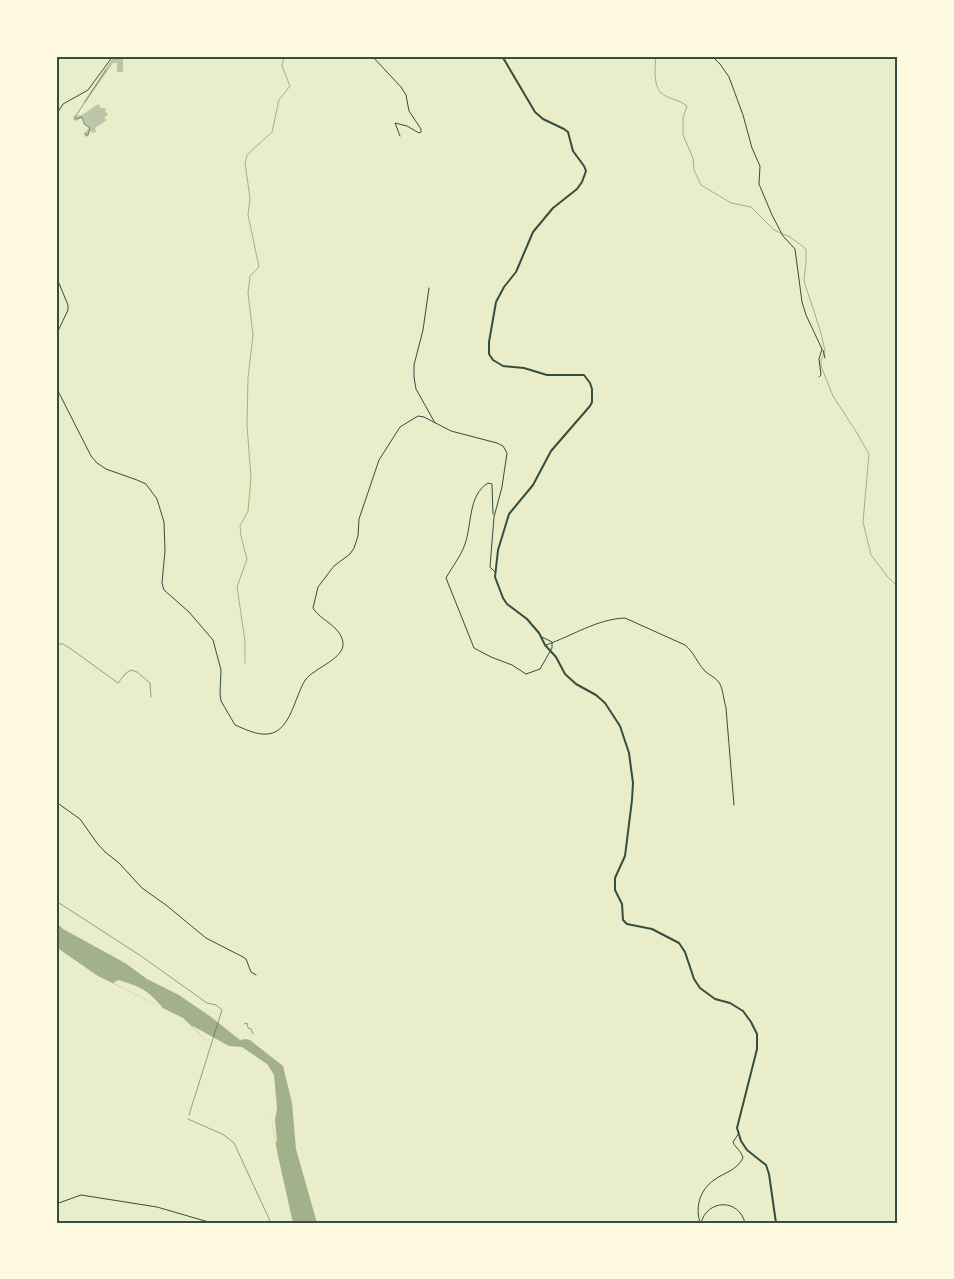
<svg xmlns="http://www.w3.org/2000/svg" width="954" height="1279" font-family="'Roboto Condensed',sans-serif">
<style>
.water{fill:#a3b18a;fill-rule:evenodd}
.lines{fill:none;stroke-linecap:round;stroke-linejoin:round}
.stream{stroke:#a3b18a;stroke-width:1}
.building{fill:#bcc5a7}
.path{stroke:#344e41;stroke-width:0.5}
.service{stroke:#344e41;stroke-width:0.5}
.minor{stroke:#344e41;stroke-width:1}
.tertiary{stroke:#344e41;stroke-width:2}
.neatline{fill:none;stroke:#344e41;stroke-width:2}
</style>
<rect width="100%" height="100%" fill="#e9edc9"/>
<path class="water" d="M56,922L63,929L125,963L147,979L179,995L211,1017L240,1040L246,1039L250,1040L283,1066L292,1103L296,1149L317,1223H293L278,1156L270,1112L276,1143L277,1141L275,1120L277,1108L274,1075L271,1070L267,1064L242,1047L229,1046L191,1025L213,1047L227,1057L213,1047L183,1018L98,976L56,947ZM118,980C139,986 148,990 163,1008L113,983Z"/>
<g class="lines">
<path class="stream" d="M656,56C655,66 653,85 661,93C666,98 680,100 687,106L683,118V135L693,158L694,170L701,185L731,203L751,207L774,230L790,237L806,249V261L804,281L821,333L825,351L821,361V366L833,396L857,433L869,454L863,522L871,555L887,576L898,587
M245,663V641L237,587L247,559L241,536L240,526L248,511L251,478L247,425L248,378L253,335L248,293L250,276L259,267L248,215L250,198L245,163L247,155L272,132L279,100L290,86L282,66L284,56"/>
</g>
<path class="building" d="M114,56H123V72H117V63H113L85,103L84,102Z
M98,104L101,108H106L105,111L108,115L104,118L107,120L95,128L96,132L92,133L91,131L88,136L85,137L84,134L89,128L84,124L82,118L75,121L73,119L74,116L82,115Z"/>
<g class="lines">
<path class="path" d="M85,133L86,135H88L90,128L84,124L82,117L76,119L75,117L106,70
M56,644H63L71,649L118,683L126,673L131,670L137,672L150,683L151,697
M56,901L141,956L207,1003L216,1005L222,1010L189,1115
M244,1024L247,1023L248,1028L251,1029L253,1034"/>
<path class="service" d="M188,1119L224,1135L234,1143L271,1223"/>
<path class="minor" d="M372,56L401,87L406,95L409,111L421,129V132L419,133L407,126L395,123L400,136
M712,56L720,64L729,77L743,115L752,148L760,166L759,184L772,215L783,236L795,249L802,302L806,315L822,349L819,359L821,375L819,377
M56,115L63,104L88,90L113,56
M56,276L68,305V310L58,331L56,352
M429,288L423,330L414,365V377L416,389L435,423
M823,350L825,358
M56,387L91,456L97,463L106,469L137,480L146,484L157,499L164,522L165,551L162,583L164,590L189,612L213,640L221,670L220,694L221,701L235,725C247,730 262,738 275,732C292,724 296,693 306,679C315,668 345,658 343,643C341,626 321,621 313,608L318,587L334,566L350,554L354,548L358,536L359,519L379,460L400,427L418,416L424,417L451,431L497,443L503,446L507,453L502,487L494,517L490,567L495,572
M493,514L492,484L488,483C468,495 472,525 465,544C461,556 452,567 446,578L474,648L491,657L512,665L526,674L540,669L552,648V643
M542,637L552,642
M546,645C572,636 597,619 625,618L685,645C694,652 697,663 705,671C710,676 716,677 720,684C723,690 724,701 726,708L734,805
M56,802L80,819L97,843L105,852L119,863L142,888L166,905L206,938L243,957L246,959L251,972L256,975
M56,1204L81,1195L157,1207L212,1223
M700,1223C695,1206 700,1190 714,1180C725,1172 736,1171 743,1158C741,1150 736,1149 733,1142L739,1133
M701,1223C707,1199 739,1198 745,1223"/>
<path class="tertiary" d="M502,56L535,112L543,119L564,129L568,132L573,151L584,166L586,171L582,182L577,189L553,208L533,232L516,272L504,287L496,302L489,342V354L493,360L503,366L524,368L547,375H584L590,383L592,389V402L590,406L551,451L533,485L509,514L498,550L495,577L503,598L507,604L527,619L539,633L545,645L556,657L565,674L576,684L596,695L605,703L620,726L629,753L633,783L632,800L625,856L615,878V890L622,904L623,920L627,924L652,929L679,943L685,952L694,979L700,988L715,999L730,1003L743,1011L751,1022L757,1034V1049L737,1128L741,1141L747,1150L766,1165L769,1174L776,1223"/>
</g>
<rect width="954" height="1279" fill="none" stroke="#fefae0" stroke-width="115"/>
<rect x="58" y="58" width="838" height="1164" class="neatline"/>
</svg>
